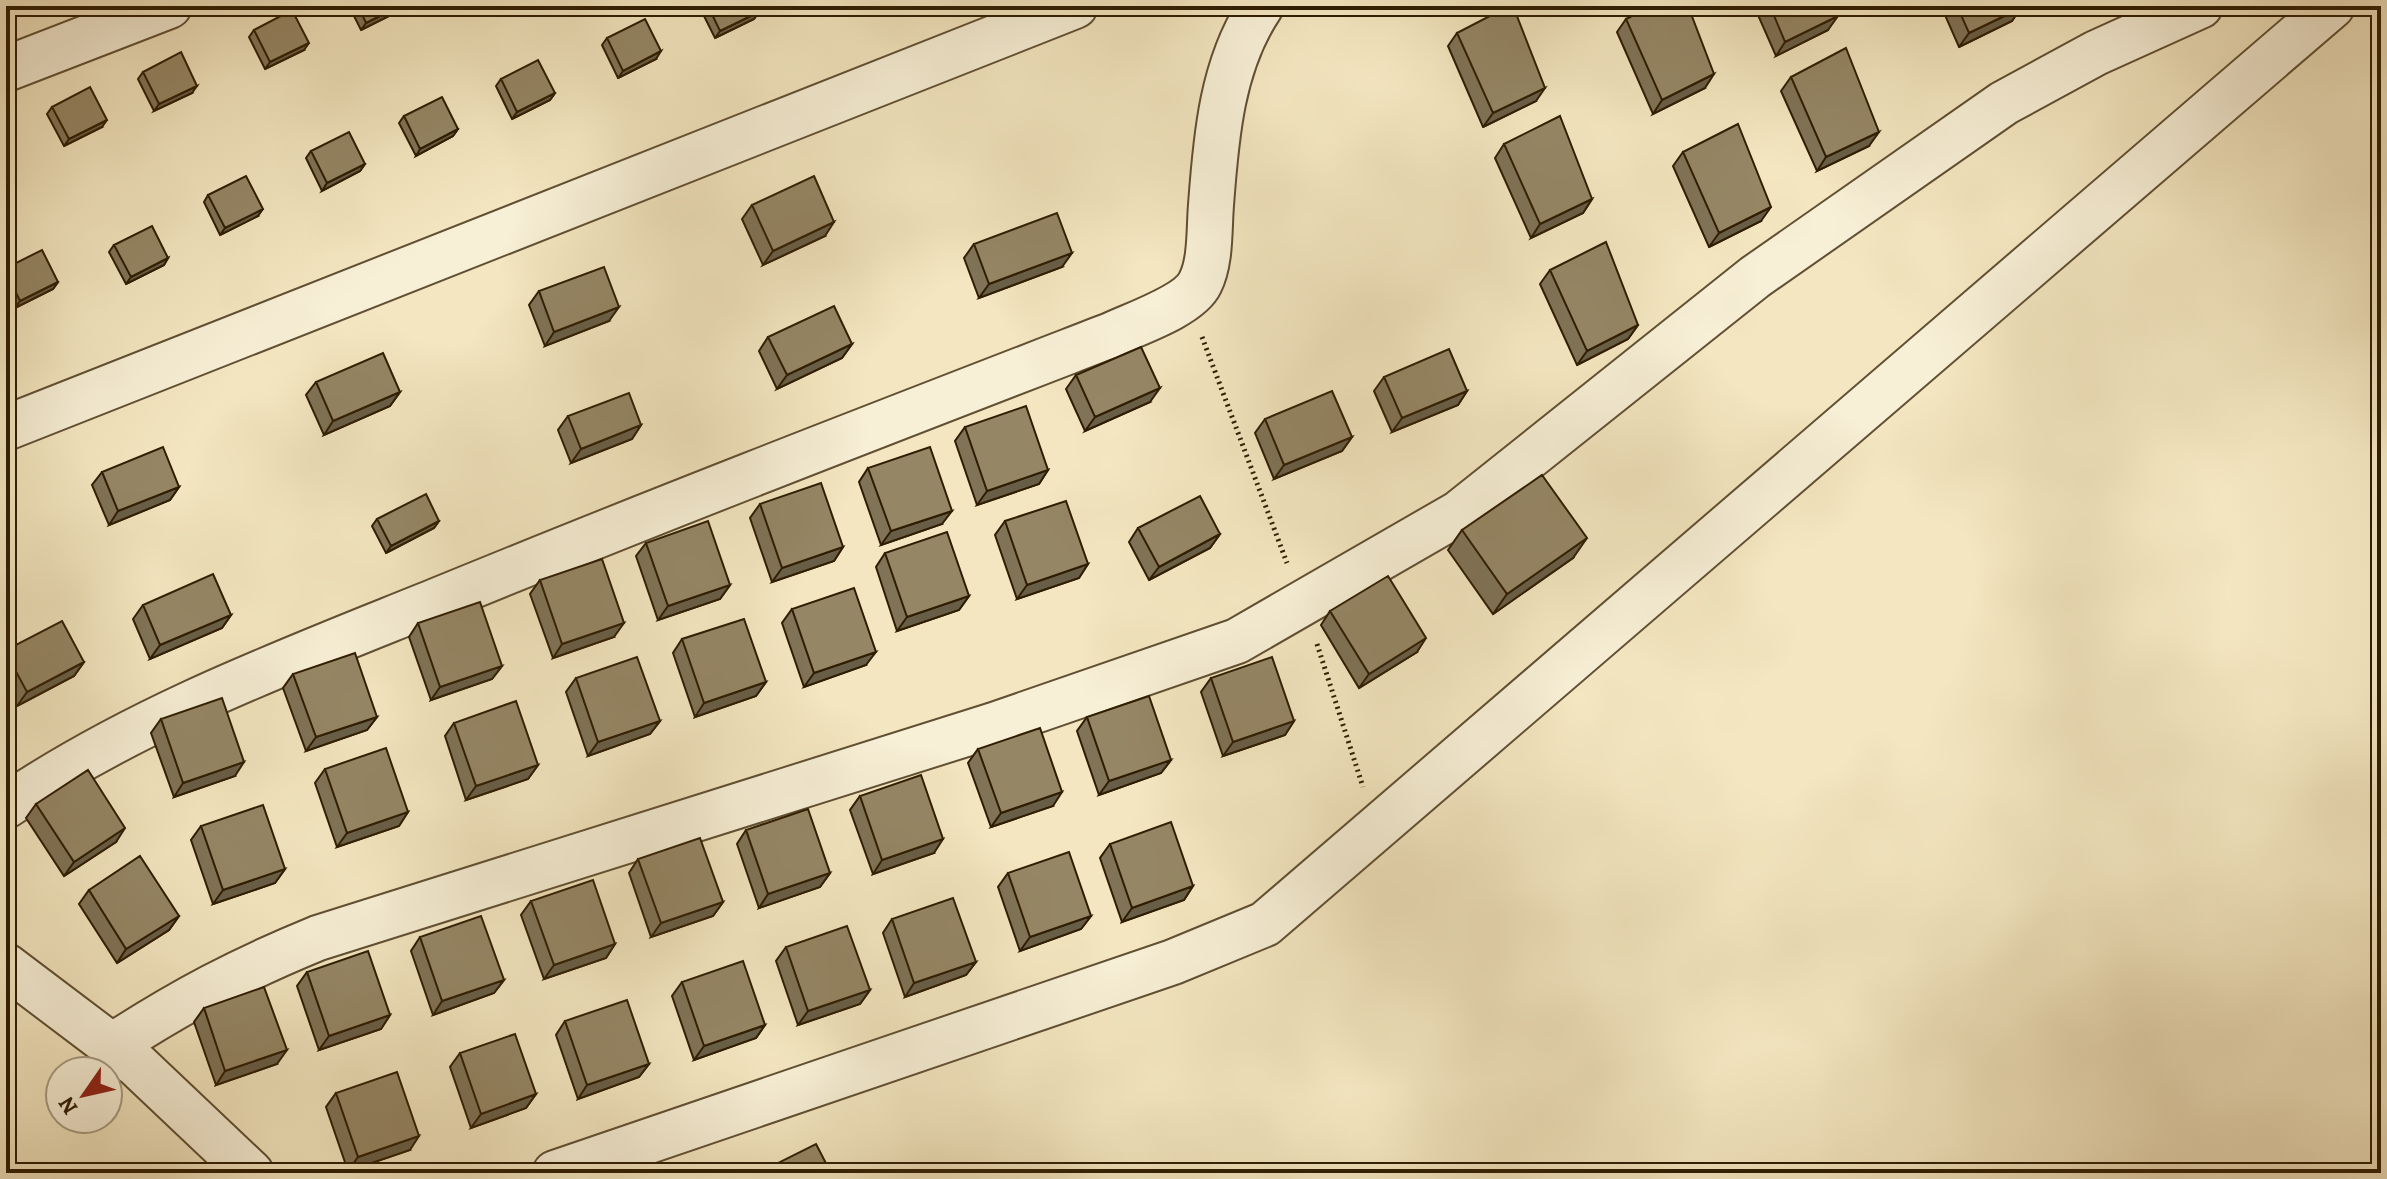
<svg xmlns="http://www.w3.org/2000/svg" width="2387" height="1179" font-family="Alegreya,serif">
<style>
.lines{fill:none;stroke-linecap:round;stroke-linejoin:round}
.minor-casing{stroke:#604f32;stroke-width:48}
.path{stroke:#2f1d02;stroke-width:5;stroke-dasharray:2 4;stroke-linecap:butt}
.minor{stroke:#f7efd6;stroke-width:44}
.wall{fill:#807357;stroke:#2f1d02;stroke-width:2}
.shaded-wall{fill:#685e47;stroke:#2f1d02;stroke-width:2}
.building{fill:#958665;stroke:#2f1d02;stroke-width:2}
</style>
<rect width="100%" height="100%" fill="#f3e6c0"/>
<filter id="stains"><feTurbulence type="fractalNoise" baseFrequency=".0025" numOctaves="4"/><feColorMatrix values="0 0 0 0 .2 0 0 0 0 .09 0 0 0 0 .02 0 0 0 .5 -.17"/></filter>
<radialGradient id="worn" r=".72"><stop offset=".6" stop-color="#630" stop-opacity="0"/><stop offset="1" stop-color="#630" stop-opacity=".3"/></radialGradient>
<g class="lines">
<g class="minor-casing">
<path id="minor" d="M6,69L169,6
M6,428L1075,6
M6,806C137,717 290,660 436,601C660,509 886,422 1111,335C1134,324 1189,306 1200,283C1211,262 1209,229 1211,205C1216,136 1222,64 1261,6
M6,966L137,1065L251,1173
M112,1046C183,1000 240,970 318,938L994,725L1237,641L1459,513L1755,277L2004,103L2096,53L2200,6
M555,1173L1173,962L1265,924L2332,6"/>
</g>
<path class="path" d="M1202,337L1287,563
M1317,644L1363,787"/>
<use href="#minor" class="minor"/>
</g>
<path class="wall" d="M349,6H403L399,11L361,30Z
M699,6H755L759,12L754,19L715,38Z
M1754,6H1834L1828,30L1776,56Z
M1941,6H2021L2012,21L1959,47Z
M1626,19L1705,88L1653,114L1617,32Z
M254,30L304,50L265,69L249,37Z
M1457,33L1536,101L1483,127L1448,46Z
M607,38L656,59L618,78L602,45Z
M143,72L192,93L154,111L138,79Z
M1791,77L1869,146L1817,171L1781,91Z
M501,79L555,93L550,100L512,119L496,86Z
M52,107L102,127L64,146L47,114Z
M404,116L458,129L453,136L416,156L399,123Z
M1504,144L1592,199L1583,213L1531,238L1495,158Z
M311,151L365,164L360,171L322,191L306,158Z
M1683,152L1761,221L1709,247L1673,166Z
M208,195L258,216L220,235L204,202Z
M752,205L825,236L763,265L742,219Z
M974,244L1062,267L979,298L964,258Z
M114,245L168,258L164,265L126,284L109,252Z
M6,268L58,282L53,289L15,308L6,290Z
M1550,270L1638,325L1628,339L1577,365L1540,284Z
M539,291L609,321L545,346L529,305Z
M768,337L852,344L842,358L777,389L759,351Z
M1076,375L1150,402L1085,431L1066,389Z
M1384,377L1467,391L1458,405L1392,432L1374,391Z
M316,382L400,392L390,406L324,435L306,395Z
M568,416L641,425L632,439L571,463L558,430Z
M1265,419L1352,437L1342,451L1274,479L1255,433Z
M965,427L1048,470L1039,484L977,505L955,441Z
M868,468L942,524L881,545L859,482Z
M102,472L179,487L170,500L109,525L92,485Z
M760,504L843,547L834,561L772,582L750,518Z
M377,519L439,521L434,528L386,553L372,526Z
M1005,521L1088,564L1079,578L1017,599L995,535Z
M1138,528L1220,534L1210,548L1149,580L1129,542Z
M1462,530L1573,558L1493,614L1448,550Z
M646,543L730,585L720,599L658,620L636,556Z
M885,553L969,596L959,610L897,631L876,567Z
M540,580L614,637L553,658L530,594Z
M143,605L231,615L222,628L150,659L133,619Z
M792,609L866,665L804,687L782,623Z
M1330,611L1417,652L1359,688L1321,625Z
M418,623L502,666L492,679L431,700L409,637Z
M682,639L766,682L756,696L695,717L673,653Z
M6,650L84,662L74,676L17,706L6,685Z
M293,674L377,717L367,730L306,751L283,688Z
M576,678L660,721L650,734L588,756L566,692Z
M1211,678L1294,721L1285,735L1223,756L1201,692Z
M1087,717L1171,760L1161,773L1099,795L1077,731Z
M161,719L235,776L174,797L151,733Z
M454,723L538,765L528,779L466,800L445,736Z
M978,749L1053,806L991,827L968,763Z
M325,769L408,812L399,826L337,847L315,783Z
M860,796L934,853L873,874L850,810Z
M36,804L116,842L64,876L26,818Z
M201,826L285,869L275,883L213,904L191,840Z
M746,830L830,873L820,887L759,908L737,844Z
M1110,844L1193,886L1184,900L1122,922L1100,858Z
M638,859L723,902L713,916L651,937L629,873Z
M1008,873L1091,916L1081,929L1020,951L998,887Z
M89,890L179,916L169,930L117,963L79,904Z
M531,901L615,944L606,958L544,979L521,915Z
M892,919L976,962L966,975L905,997L883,933Z
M420,937L504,980L494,993L433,1015L411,951Z
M786,947L870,990L860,1004L798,1025L776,961Z
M307,972L390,1015L381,1029L319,1050L297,986Z
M682,982L765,1025L756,1038L694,1060L672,996Z
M204,1008L277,1064L216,1085L194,1022Z
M565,1021L649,1064L639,1077L578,1099L556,1035Z
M460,1053L536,1094L526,1108L471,1128L450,1067Z
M336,1093L410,1150L348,1171L326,1107Z"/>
<path class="shaded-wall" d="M400,6H403L399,11L361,30L366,23Z
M2021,8L2012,21L1959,47L1969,33Z
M759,12L754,19L715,38L720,31Z
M1838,16L1828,30L1776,56L1785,42Z
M309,43L304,50L265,69L270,62Z
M661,51L656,59L618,78L623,71Z
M1714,74L1705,88L1653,114L1662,100Z
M197,86L192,93L154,111L159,104Z
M1545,88L1536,101L1483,127L1493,113Z
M555,93L550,100L512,119L517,112Z
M107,120L102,127L64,146L69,139Z
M458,129L453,136L416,156L420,149Z
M1879,132L1869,146L1817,171L1826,157Z
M365,164L360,171L322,191L327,183Z
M1592,199L1583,213L1531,238L1540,224Z
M1771,207L1761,221L1709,247L1719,233Z
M263,209L258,216L220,235L225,228Z
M834,222L825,236L763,265L773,251Z
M1072,253L1062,267L979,298L989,284Z
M168,258L164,265L126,284L131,277Z
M58,282L53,289L15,308L20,301Z
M619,307L609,321L545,346L554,332Z
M1638,325L1628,339L1577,365L1587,351Z
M852,344L842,358L777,389L787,375Z
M1160,388L1150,402L1085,431L1095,417Z
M1467,391L1458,405L1392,432L1402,418Z
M400,392L390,406L324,435L333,421Z
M641,425L632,439L571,463L581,449Z
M1352,437L1342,451L1274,479L1284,465Z
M1048,470L1039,484L977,505L987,491Z
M179,487L170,500L109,525L118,511Z
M952,511L942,524L881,545L891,531Z
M439,521L434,528L386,553L391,546Z
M1220,534L1210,548L1149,580L1159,567Z
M1587,538L1573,558L1493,614L1507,594Z
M843,547L834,561L772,582L782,568Z
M1088,564L1079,578L1017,599L1027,585Z
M730,585L720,599L658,620L668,606Z
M969,596L959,610L897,631L907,617Z
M231,615L222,628L150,659L160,645Z
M624,623L614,637L553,658L562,644Z
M1426,638L1417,652L1359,688L1369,674Z
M876,652L866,665L804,687L814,673Z
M84,662L74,676L17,706L27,692Z
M502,666L492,679L431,700L440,687Z
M766,682L756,696L695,717L704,703Z
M377,717L367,730L306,751L316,737Z
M660,721L650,734L588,756L598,742Z
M1294,721L1285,735L1223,756L1233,742Z
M1171,760L1161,773L1099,795L1109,781Z
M244,762L235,776L174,797L183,783Z
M538,765L528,779L466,800L476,786Z
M1062,792L1053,806L991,827L1001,813Z
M408,812L399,826L337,847L347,833Z
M125,828L116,842L64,876L74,862Z
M943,839L934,853L873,874L882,860Z
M285,869L275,883L213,904L223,890Z
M830,873L820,887L759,908L768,894Z
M1193,886L1184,900L1122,922L1132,908Z
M723,902L713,916L651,937L661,923Z
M179,916L169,930L117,963L126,949Z
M1091,916L1081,929L1020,951L1030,937Z
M615,944L606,958L544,979L554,965Z
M976,962L966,975L905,997L914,983Z
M504,980L494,993L433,1015L442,1001Z
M870,990L860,1004L798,1025L808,1011Z
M390,1015L381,1029L319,1050L329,1036Z
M765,1025L756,1038L694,1060L704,1046Z
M287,1050L277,1064L216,1085L225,1071Z
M649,1064L639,1077L578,1099L587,1085Z
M536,1094L526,1108L471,1128L481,1114Z
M419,1136L410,1150L348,1171L358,1157Z"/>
<path class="building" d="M358,6H400L366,23Z
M708,6H755L759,12L720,31Z
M1509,6H1513L1545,88L1493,113L1457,33Z
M1652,6H1688L1714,74L1662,100L1626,19Z
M1770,6H1834L1838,16L1785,42Z
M1957,6H2021V8L1969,33Z
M292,10L309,43L270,62L254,30Z
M645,19L661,51L623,71L607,38Z
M1846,48L1879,132L1826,157L1791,77Z
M181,52L197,86L159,104L143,72Z
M538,60L555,93L517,112L501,79Z
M90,87L107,120L69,139L52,107Z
M442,97L458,129L420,149L404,116Z
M1560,116L1592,199L1540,224L1504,144Z
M1738,124L1771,207L1719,233L1683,152Z
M349,132L365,164L327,183L311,151Z
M246,176L263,209L225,228L208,195Z
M814,176L834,222L773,251L752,205Z
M1057,213L1072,253L989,284L974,244Z
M152,226L168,258L131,277L114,245Z
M1606,242L1638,325L1587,351L1550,270Z
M42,250L58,282L20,301L6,272V268Z
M604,267L619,307L554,332L539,291Z
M834,306L852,344L787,375L768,337Z
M1141,347L1160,388L1095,417L1076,375Z
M1449,349L1467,391L1402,418L1384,377Z
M383,353L400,392L333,421L316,382Z
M1332,391L1352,437L1284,465L1265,419Z
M629,393L641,425L581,449L568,416Z
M1026,406L1048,470L987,491L965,427Z
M163,447L179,487L118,511L102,472Z
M930,447L952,511L891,531L868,468Z
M1542,475L1587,538L1507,594L1462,530Z
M821,483L843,547L782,568L760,504Z
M426,494L439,521L391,546L377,519Z
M1200,496L1220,534L1159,567L1138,528Z
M1066,501L1088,564L1027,585L1005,521Z
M708,521L730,585L668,606L646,543Z
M947,532L969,596L907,617L885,553Z
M602,559L624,623L562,644L540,580Z
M213,574L231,615L160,645L143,605Z
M1388,576L1426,638L1369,674L1330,611Z
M854,588L876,652L814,673L792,609Z
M480,602L502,666L440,687L418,623Z
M744,619L766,682L704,703L682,639Z
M62,621L84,662L27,692L6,653V650Z
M355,653L377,717L316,737L293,674Z
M637,657L660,721L598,742L576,678Z
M1272,657L1294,721L1233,742L1211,678Z
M1149,696L1171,760L1109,781L1087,717Z
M222,698L244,762L183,783L161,719Z
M516,701L538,765L476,786L454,723Z
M1040,728L1062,792L1001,813L978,749Z
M386,748L408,812L347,833L325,769Z
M88,770L125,828L74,862L36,804Z
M921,775L943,839L882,860L860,796Z
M263,805L285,869L223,890L201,826Z
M808,809L830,873L768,894L746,830Z
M1171,822L1193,886L1132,908L1110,844Z
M700,838L723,902L661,923L638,859Z
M1069,852L1091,916L1030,937L1008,873Z
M140,856L179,916L126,949L89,890Z
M593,880L615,944L554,965L531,901Z
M953,898L976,962L914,983L892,919Z
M481,916L504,980L442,1001L420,937Z
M847,926L870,990L808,1011L786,947Z
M368,951L390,1015L329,1036L307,972Z
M743,961L765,1025L704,1046L682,982Z
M264,987L287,1050L225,1071L204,1008Z
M627,1000L649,1064L587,1085L565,1021Z
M515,1034L536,1094L481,1114L460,1053Z
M397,1072L419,1136L358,1157L336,1093Z
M816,1144L831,1173H758Z"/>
<rect width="2387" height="1179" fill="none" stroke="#f3e6c0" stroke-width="32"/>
<rect x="8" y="8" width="2371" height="1163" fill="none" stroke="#2f1d02" stroke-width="4"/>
<rect x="16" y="16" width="2355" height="1147" fill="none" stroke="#2f1d02" stroke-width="2"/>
<g transform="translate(84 1095) rotate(236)"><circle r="38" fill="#f7efd6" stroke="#a79b81" stroke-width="2"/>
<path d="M0-6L14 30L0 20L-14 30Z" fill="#8f2418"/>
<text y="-12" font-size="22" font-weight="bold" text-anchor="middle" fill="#2f1d02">N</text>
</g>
<rect width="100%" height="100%" filter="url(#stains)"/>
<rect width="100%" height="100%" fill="url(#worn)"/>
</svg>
